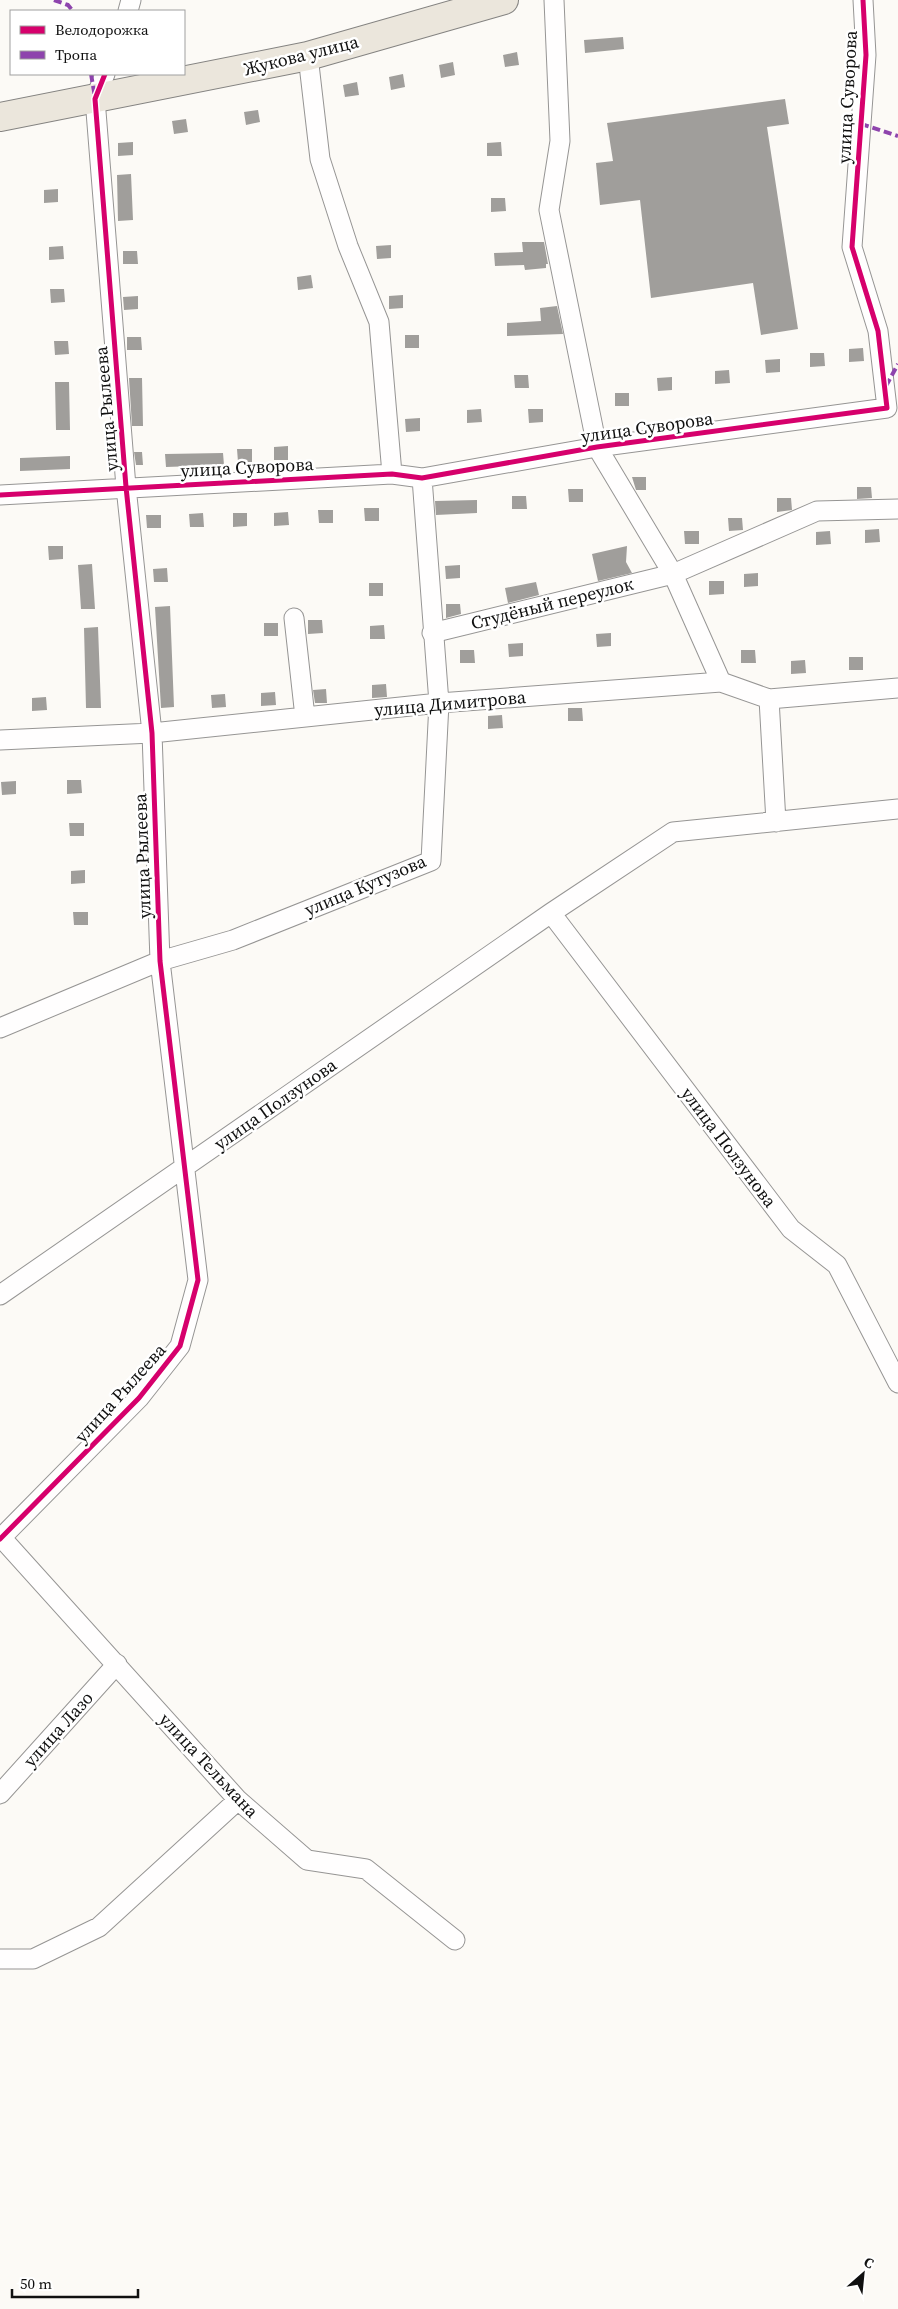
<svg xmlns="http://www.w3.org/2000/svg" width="898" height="2309" font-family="'Source Serif 4',serif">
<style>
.building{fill:#a09e9b}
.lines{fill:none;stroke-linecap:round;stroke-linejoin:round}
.minor-casing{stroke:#969594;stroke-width:21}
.primary-casing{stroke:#848381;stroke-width:30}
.minor{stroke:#fffefe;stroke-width:19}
.primary{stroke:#ebe6dc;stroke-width:28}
.quiet{stroke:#8e44ad;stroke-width:4;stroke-dasharray:8 4;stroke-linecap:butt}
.cycleway-casing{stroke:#fff;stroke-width:8}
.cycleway{stroke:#d6006c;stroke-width:5}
.labels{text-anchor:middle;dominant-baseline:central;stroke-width:5;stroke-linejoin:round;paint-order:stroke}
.street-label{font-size:18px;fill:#101010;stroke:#fff}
</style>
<rect width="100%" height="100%" fill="#fcfaf6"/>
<path class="building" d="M623,37L624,49L585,53L584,40Z
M517,52L519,65L505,67L503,55Z
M453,62L455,75L441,78L439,65Z
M403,74L405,87L391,90L389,77Z
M357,82L359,95L345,97L343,85Z
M785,99L789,124L767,127L798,329L761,335L753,283L651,298L640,200L600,205L596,163L613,161L607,123Z
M258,110L260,122L246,125L244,112Z
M186,119L188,132L174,134L172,121Z
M133,142V155L118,156V143Z
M501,142L502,156H487V143Z
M131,174L133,220L118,221L117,175Z
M58,189V202L44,203V190Z
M491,198H505L506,211L491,212Z
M544,242L548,264H546V268L525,270L524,265L495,266L494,253L523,252L522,242Z
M391,245V258L377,259L376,246Z
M63,246L64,259L49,260V247Z
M123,251H137L138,264H123Z
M311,275L313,288L298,290L297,277Z
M50,289H64L65,302L51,303Z
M403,295V308L389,309V296Z
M138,296V309L124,310L123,297Z
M557,306L563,334L507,336V323L541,321L540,308Z
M405,335H419V348H405Z
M127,337H141L142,350H127Z
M54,341H68L69,354L55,355Z
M863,348L864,361L849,362V349Z
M810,353H824L825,366L810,367Z
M780,359V372L766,373L765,360Z
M729,370L730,383L715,384V371Z
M514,375H528L529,388H515Z
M672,377V390L658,391L657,378Z
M129,378H142L143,426H132Z
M55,382H69L70,430H56Z
M615,393H629V406H615Z
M481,409L482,422L467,423V410Z
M528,409H543V422L529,423Z
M420,418V431L406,432L405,419Z
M288,446V460H274V447Z
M237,449H252V462H238Z
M134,452H142L143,465H136Z
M223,453L224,465L166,467L165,454Z
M70,456V469L20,471V458Z
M632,477H646V490H636Z
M857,487H871L872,498L857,499Z
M568,489H583V502H569Z
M512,496H526L527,509H512Z
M777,498H791L792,510L777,512Z
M477,500V513L436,515L435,501Z
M364,508H379V521H365Z
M318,510H333V523H319Z
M288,512L289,525L274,526V513Z
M203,513L204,527H190L189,514Z
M233,513H247V526L233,527Z
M146,515H161V528H147Z
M728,518H742L743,530L729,531Z
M879,529L880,542L865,543V530Z
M684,531H699V544H685Z
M830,531L831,544L816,545V532Z
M48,546H63V559L49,560Z
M627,546L626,562L632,573L598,581L592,554Z
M92,564L95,609H81L78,565Z
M460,565V578L446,579L445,566Z
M167,568L168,582H154L153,569Z
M758,573V586L744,587V574Z
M709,581H724V594L709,595Z
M536,582L539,595L508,603L505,588Z
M369,583H383V596H369Z
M446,604H460L461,614L446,618Z
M170,606L174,707L161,708L155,607Z
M308,620H322L323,633L308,634Z
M264,623H278V636H264Z
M384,625L385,639H370V626Z
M98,627L101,708H86L84,628Z
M611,633V646L597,647L596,634Z
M523,643V656L509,657L508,644Z
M460,650H474L475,663H460Z
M741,650H755L756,663H741Z
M849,657H863V670H849Z
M805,660L806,673L791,674V661Z
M386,684L387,697L372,698V685Z
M326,689L327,703H315L313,690Z
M275,692L276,705L261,706V693Z
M225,694L226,707L212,708L211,695Z
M46,697L47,710L32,711V698Z
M568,708H582L583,721H568Z
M502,715L503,728L488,729V716Z
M67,780H81L82,793L67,794Z
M16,781V794L2,795L1,782Z
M69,823H84V836H70Z
M85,870V883L71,884V871Z
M73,912H88V925H74Z"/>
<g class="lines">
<g class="minor-casing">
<path id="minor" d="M554,0L560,141L549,210L597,447L673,574L817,511L898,509
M128,11L131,0
M308,56L320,159L348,246L379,322L392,474
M0,495L392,474L422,478L597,447L887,408L878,331L852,247L866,55L863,0
M294,618L305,717
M432,633L673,574L721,682
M769,699L776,822
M0,740L152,733L439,703L721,682L769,699L898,688
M551,913L791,1229L837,1265L898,1383
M0,1028L160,961L233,940L431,861L439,703L422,478
M0,1295L551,913L673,832L898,809
M0,1536L238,1800L307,1860L366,1869L455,1940
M0,1539L139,1398L180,1346L198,1280L160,961L152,733L126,487L95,99L105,74
M0,1794L117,1664
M0,1959H33L99,1927L238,1800"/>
</g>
<g class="primary-casing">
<path id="primary" d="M0,117L308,56L504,0"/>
</g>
<use href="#minor" class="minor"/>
<use href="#primary" class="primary"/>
<path class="quiet" d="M54,0L68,5L73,11
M91,74L95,97
M861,124L898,136
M886,386L898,364"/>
<g class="cycleway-casing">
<path id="cycleway" d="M0,495L392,474L422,478L597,447L887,408L878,331L852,247L866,55L863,0
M0,1539L139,1398L180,1346L198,1280L160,961L152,733L126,487L95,99L105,74"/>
</g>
<use href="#cycleway" class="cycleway"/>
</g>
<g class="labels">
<g class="street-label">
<text transform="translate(301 55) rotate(-14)">Жукова улица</text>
<text transform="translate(847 97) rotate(-87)">улица Суворова</text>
<text transform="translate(106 409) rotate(-95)">улица Рылеева</text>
<text transform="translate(647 427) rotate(-8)">улица Суворова</text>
<text transform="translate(247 467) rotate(-3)">улица Суворова</text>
<text transform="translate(552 603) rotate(-14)">Студёный переулок</text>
<text transform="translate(450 703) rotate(-5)">улица Димитрова</text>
<text transform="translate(142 856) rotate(-92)">улица Рылеева</text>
<text transform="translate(365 885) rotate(-23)">улица Кутузова</text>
<text transform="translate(275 1104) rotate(-35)">улица Ползунова</text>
<text transform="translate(729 1147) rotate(53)">улица Ползунова</text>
<text transform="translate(120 1393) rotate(-48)">улица Рылеева</text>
<text transform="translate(58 1729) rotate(-48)">улица Лазо</text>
<text transform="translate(209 1765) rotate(47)">улица Тельмана</text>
</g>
</g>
<rect x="10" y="10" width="175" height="65" fill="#ffffff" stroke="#9f9f9f"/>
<rect x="20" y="26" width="25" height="8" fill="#d6006c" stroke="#9f9f9f"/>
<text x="55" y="35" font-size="15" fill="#101010">Велодорожка</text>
<rect x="20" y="51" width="25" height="8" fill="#8e44ad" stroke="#9f9f9f"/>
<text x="55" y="60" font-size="15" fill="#101010">Тропа</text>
<g transform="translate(863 2274) rotate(27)" stroke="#ffffff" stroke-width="4" paint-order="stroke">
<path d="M0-4L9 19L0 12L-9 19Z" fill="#101010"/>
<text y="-8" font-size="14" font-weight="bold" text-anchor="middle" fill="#101010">С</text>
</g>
<path d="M12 2289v8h126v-8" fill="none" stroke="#101010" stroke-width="2.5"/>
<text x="20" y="2289" font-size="15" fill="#101010" stroke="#ffffff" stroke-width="4" paint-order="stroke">50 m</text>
</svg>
